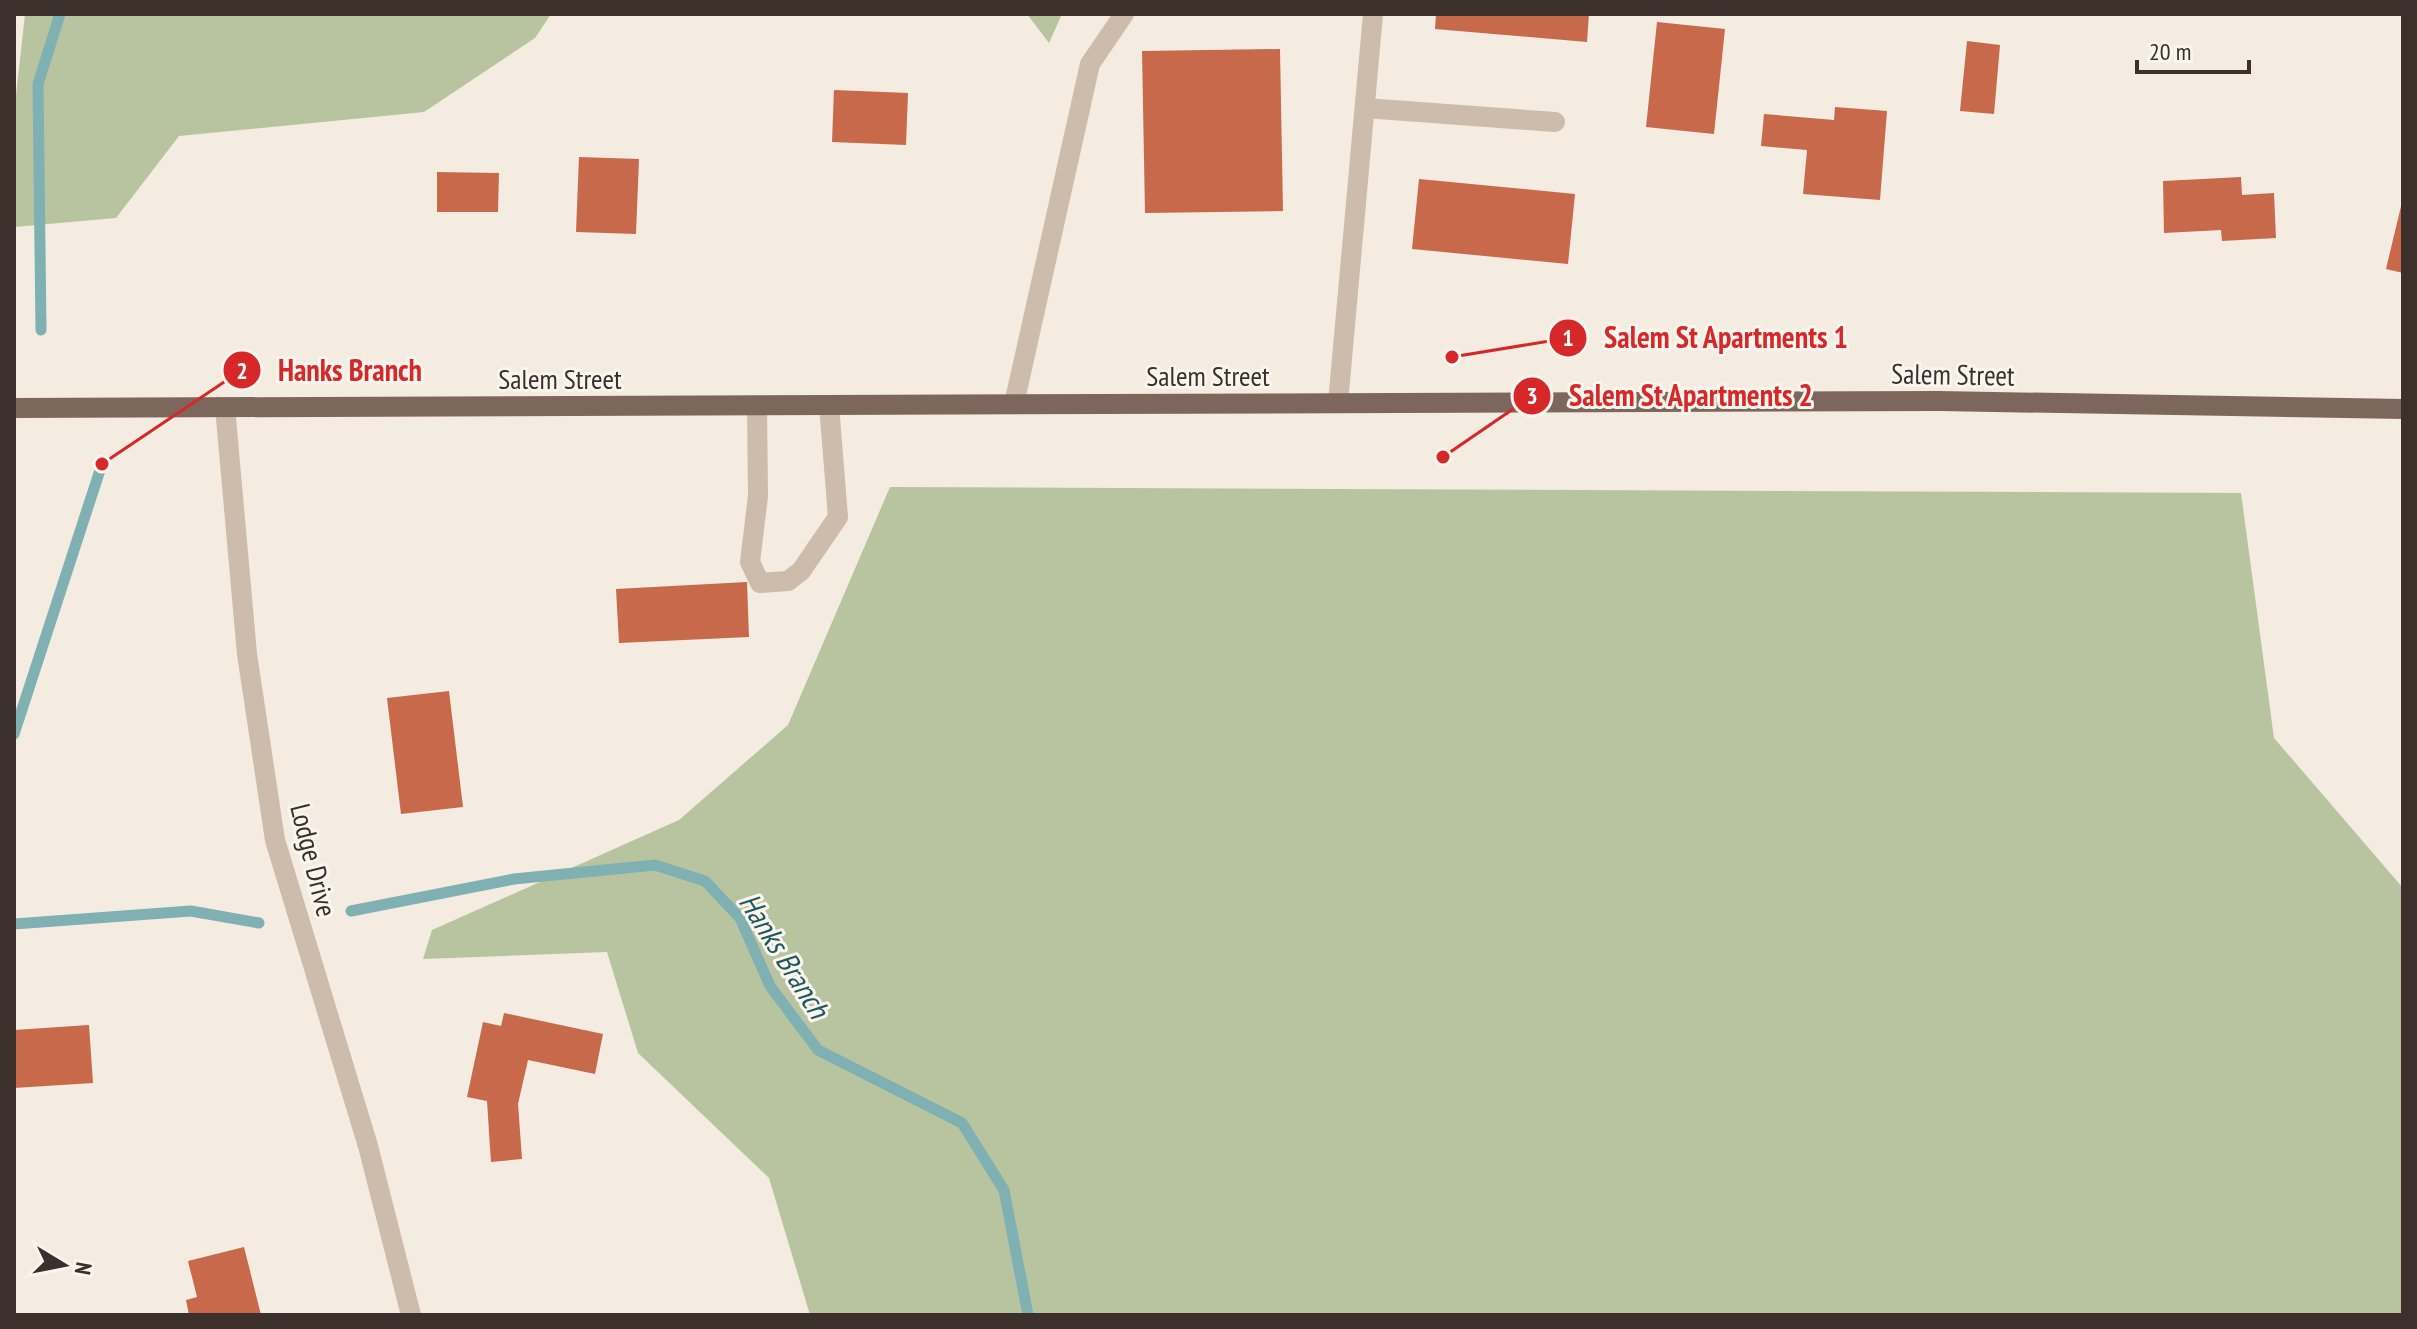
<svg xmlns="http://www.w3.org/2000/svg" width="2417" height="1329" font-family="'PT Sans Narrow',sans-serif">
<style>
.green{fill:#b8c4a0}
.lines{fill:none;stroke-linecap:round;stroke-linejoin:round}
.stream{stroke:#7fb0b2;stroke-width:11}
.building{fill:#c8694b}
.minor{stroke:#cdbbac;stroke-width:20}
.major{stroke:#7d675c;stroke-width:20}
.labels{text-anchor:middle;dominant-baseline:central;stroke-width:6;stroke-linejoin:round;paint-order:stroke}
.street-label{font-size:28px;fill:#3b302b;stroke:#fbf5ee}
.water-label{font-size:30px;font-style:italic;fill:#1f5a5e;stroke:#fbf5ee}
.leader{fill:none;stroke:#d62828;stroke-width:3}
.callout-dot{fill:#d62828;stroke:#fbf5ee;stroke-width:3}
.mark-label{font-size:24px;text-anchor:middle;font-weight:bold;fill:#fff}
.callout-label{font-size:30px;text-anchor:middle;font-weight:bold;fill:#d62828;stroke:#fbf5ee;stroke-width:6;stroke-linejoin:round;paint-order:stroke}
</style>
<rect width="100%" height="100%" fill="#f4ebe1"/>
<path class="green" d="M25,14H551L535,38L424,112L179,136L116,218L14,227V113Z
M1027,14H1062L1049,43Z
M890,487L2241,493L2274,738L2403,888V1315H810L769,1178L638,1053L607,952L423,959L432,930L679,820L788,725Z"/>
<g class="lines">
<path class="stream" d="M41,330L38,84L60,14
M14,734L102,464
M351,911L514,879L655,865L705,881L740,918L770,986L818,1050L962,1123L1004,1190L1028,1315
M14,924L191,911L259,923"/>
</g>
<path class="building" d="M1436,14H1589L1587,42L1435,29Z
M1657,22L1725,29L1714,134L1646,127Z
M1967,41L2000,45L1994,114L1960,111Z
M1280,49L1283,211L1145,213L1142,51Z
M834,90L908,93L906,145L832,142Z
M1835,107L1887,111L1880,200L1803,194L1807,150L1761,146L1764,114L1834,120Z
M579,157L639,159L636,234L576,232Z
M437,172L499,173L498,212H437Z
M2241,177L2242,195L2274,193L2276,238L2222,241L2221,230L2164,233L2163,181Z
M1419,179L1575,194L1568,264L1412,249Z
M2402,202H2403V273L2386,269Z
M747,582L749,637L619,643L616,589Z
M449,691L463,807L401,814L387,698Z
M504,1013L603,1034L595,1074L528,1060L518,1104L522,1159L491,1162L487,1101L467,1097L483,1022L501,1026Z
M89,1025L93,1083L14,1088V1030Z
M244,1247L261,1315H189L186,1300L197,1297L188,1261Z"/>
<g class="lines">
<path class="minor" d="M1365,108L1555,122
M1338,403L1373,14
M1014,404L1090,64L1124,14
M757,405L758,496L750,562L760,583L788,581L801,571L838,517L829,405
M225,407L247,654L275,840L368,1146L411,1315"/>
<path class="major" d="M14,408L1939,401L2403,409"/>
</g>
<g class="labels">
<g class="street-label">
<text transform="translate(1953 374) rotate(1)">Salem Street</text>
<text x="1208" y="375">Salem Street</text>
<text x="560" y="378">Salem Street</text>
<text transform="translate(314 860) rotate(76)">Lodge Drive</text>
</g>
<g class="water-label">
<text transform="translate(785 955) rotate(58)">Hanks Branch</text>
</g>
</g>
<path class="leader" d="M1452 357L1568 338M102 464L242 370M1443 457L1532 396"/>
<g class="callout-dot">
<circle cx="1452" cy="357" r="8"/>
<circle cx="102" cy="464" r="8"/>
<circle cx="1443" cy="457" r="8"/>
<circle cx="1568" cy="338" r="20"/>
<circle cx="242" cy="370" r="20"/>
<circle cx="1532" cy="396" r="20"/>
</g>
<g class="mark-label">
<text x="1568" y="346">1</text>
<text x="242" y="379">2</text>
<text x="1532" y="404">3</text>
</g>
<g class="callout-label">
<text x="1726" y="348">Salem St Apartments 1</text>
<text x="350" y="381">Hanks Branch</text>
<text x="1691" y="406">Salem St Apartments 2</text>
</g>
<rect width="2417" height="1329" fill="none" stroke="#3b302b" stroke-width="32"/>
<g transform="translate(64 1265) rotate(100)" stroke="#fbf5ee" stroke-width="6" paint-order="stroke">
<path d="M0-6L14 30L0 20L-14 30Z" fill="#3b302b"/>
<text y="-12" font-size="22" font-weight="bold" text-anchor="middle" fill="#3b302b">N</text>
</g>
<path d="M2137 60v12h112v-12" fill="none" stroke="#3b302b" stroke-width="4"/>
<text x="2149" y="60" font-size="24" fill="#3b302b" stroke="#fbf5ee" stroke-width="6" paint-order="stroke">20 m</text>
</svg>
